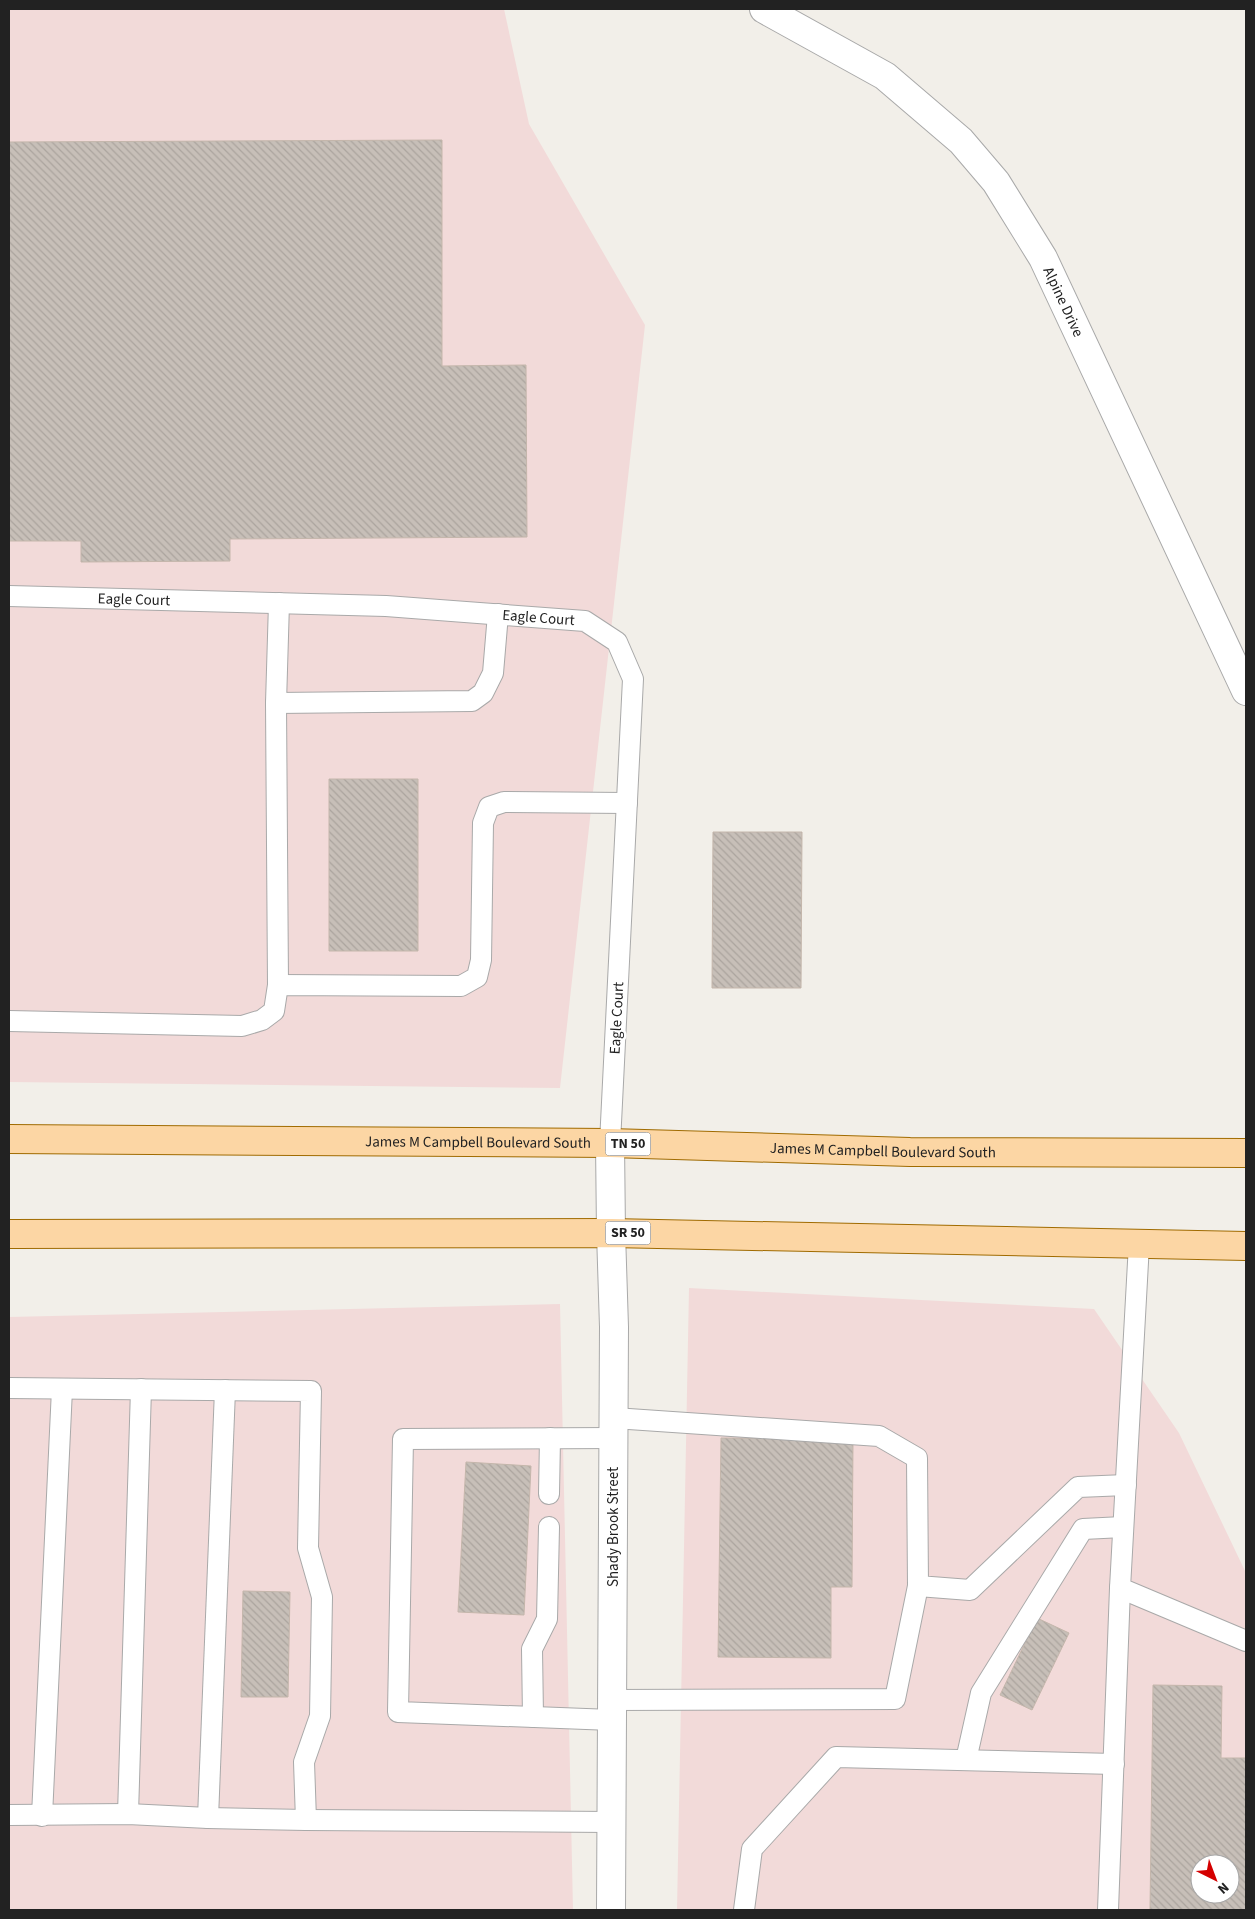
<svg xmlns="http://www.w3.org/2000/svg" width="1255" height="1919" font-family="'Source Sans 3',sans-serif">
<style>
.commercial{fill:#f2dad9;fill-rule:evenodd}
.building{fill:url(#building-back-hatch);stroke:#c4b6ab;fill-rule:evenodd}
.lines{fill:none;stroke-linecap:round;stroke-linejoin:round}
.service-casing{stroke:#a9a9a9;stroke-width:22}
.minor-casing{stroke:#a9a9a9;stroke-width:30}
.primary-casing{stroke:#a06b00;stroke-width:30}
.service{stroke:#fff;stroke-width:20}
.minor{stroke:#fff;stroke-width:28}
.primary{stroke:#fcd6a4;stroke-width:28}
.labels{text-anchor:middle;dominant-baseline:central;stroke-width:5;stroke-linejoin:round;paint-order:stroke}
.shield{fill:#fff;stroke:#646464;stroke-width:1}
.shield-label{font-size:14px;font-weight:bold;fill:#222}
.street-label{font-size:15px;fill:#222;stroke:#fff}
</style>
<defs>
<pattern id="building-back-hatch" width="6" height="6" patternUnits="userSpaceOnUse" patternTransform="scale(1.25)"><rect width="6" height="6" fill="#c7bfb8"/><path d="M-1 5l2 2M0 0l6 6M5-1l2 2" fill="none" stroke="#aba49e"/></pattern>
</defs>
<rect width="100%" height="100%" fill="#f2efe9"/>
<path class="commercial" d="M9,9H504L529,124L645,325L560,1088L9,1082Z
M689,1288L1094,1309L1179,1433L1246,1573V1910H677ZM1200,1864H1230V1894H1200Z
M560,1304L573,1910H9V1317Z"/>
<path class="building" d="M442,140V366L526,365L527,537L230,539V561L81,562V541H9V142Z
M329,779H418V951H329Z
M713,832H802L801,988H712Z
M721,1438L853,1439L852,1587H831V1658L718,1657Z
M466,1462L531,1466L524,1615L458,1612Z
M243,1591L290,1592L288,1697H241Z
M1037,1618L1069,1633L1032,1710L1000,1695Z
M1153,1685L1222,1686L1221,1758H1246V1910H1150ZM1200,1864H1230V1894H1200Z"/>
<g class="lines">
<g class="service-casing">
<g id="service">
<path id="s1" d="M9,596L386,606L585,621L617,642L633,679L610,1143"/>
<path d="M279,603L276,703L472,701L483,693L493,673L498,614"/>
<path d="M276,703L278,985"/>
<path d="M9,1021L242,1026L262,1020L274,1011L278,985L461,986L477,977L481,960L483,823L489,807L504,802L627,803"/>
<path d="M1139,1244L1120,1588L1246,1641"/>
<path d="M9,1388L311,1391L308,1548L322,1597L320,1716L304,1762L306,1820"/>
<path d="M614,1418L879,1436L917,1458L918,1586L970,1590L1078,1487L1126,1485"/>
<path d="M549,1494L550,1438"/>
<path d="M611,1700L895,1699L918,1586"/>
<path d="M533,1717L532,1649L547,1619L549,1527"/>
<path d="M612,1720L398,1712L403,1439L614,1438"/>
<path d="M966,1760L981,1693L1083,1529L1123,1527"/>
<path d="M128,1814L141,1389"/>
<path d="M9,1815L128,1814L208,1818L306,1820L611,1822"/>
<path d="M42,1816L62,1389"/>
<path d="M208,1818L225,1390"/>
<path d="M744,1910L752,1849L836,1757L1114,1764"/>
<path d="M1108,1910L1120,1588"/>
</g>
</g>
<g class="minor-casing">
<g id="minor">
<path id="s2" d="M764,9L885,76L961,141L996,182L1043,258L1246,691"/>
<path d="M610,1143L611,1233L614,1327L611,1910"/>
</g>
</g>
<g class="primary-casing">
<g id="primary">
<path id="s3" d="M9,1139L610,1143L910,1152L1246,1153"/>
<path d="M9,1234L611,1233L1246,1246"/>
</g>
</g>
<use href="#service" class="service"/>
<use href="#minor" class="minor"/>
<use href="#primary" class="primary"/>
</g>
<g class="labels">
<g class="shield">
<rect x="605.5" y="1132.5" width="45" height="23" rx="4"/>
<rect x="605.5" y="1221.5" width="45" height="23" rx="4"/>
</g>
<g class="shield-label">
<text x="628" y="1144">TN 50</text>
<text x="628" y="1233">SR 50</text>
</g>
<g class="street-label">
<text stroke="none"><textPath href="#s2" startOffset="430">Alpine Drive</textPath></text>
<text stroke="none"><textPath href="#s1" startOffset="125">Eagle Court</textPath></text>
<text stroke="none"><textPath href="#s1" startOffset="530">Eagle Court</textPath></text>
<text transform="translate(617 1018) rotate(-87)">Eagle Court</text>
<text stroke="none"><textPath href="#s3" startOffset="469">James M Campbell Boulevard South</textPath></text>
<text stroke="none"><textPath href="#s3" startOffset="874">James M Campbell Boulevard South</textPath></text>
<text transform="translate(613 1527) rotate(-90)">Shady Brook Street</text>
</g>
</g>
<rect width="1255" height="1919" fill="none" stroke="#222222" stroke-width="20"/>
<g transform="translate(1215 1879) rotate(138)"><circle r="24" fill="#ffffff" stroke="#a7a7a7"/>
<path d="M0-4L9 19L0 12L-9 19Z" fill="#d40000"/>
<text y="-8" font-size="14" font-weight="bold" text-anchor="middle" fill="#222222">N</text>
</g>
</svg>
